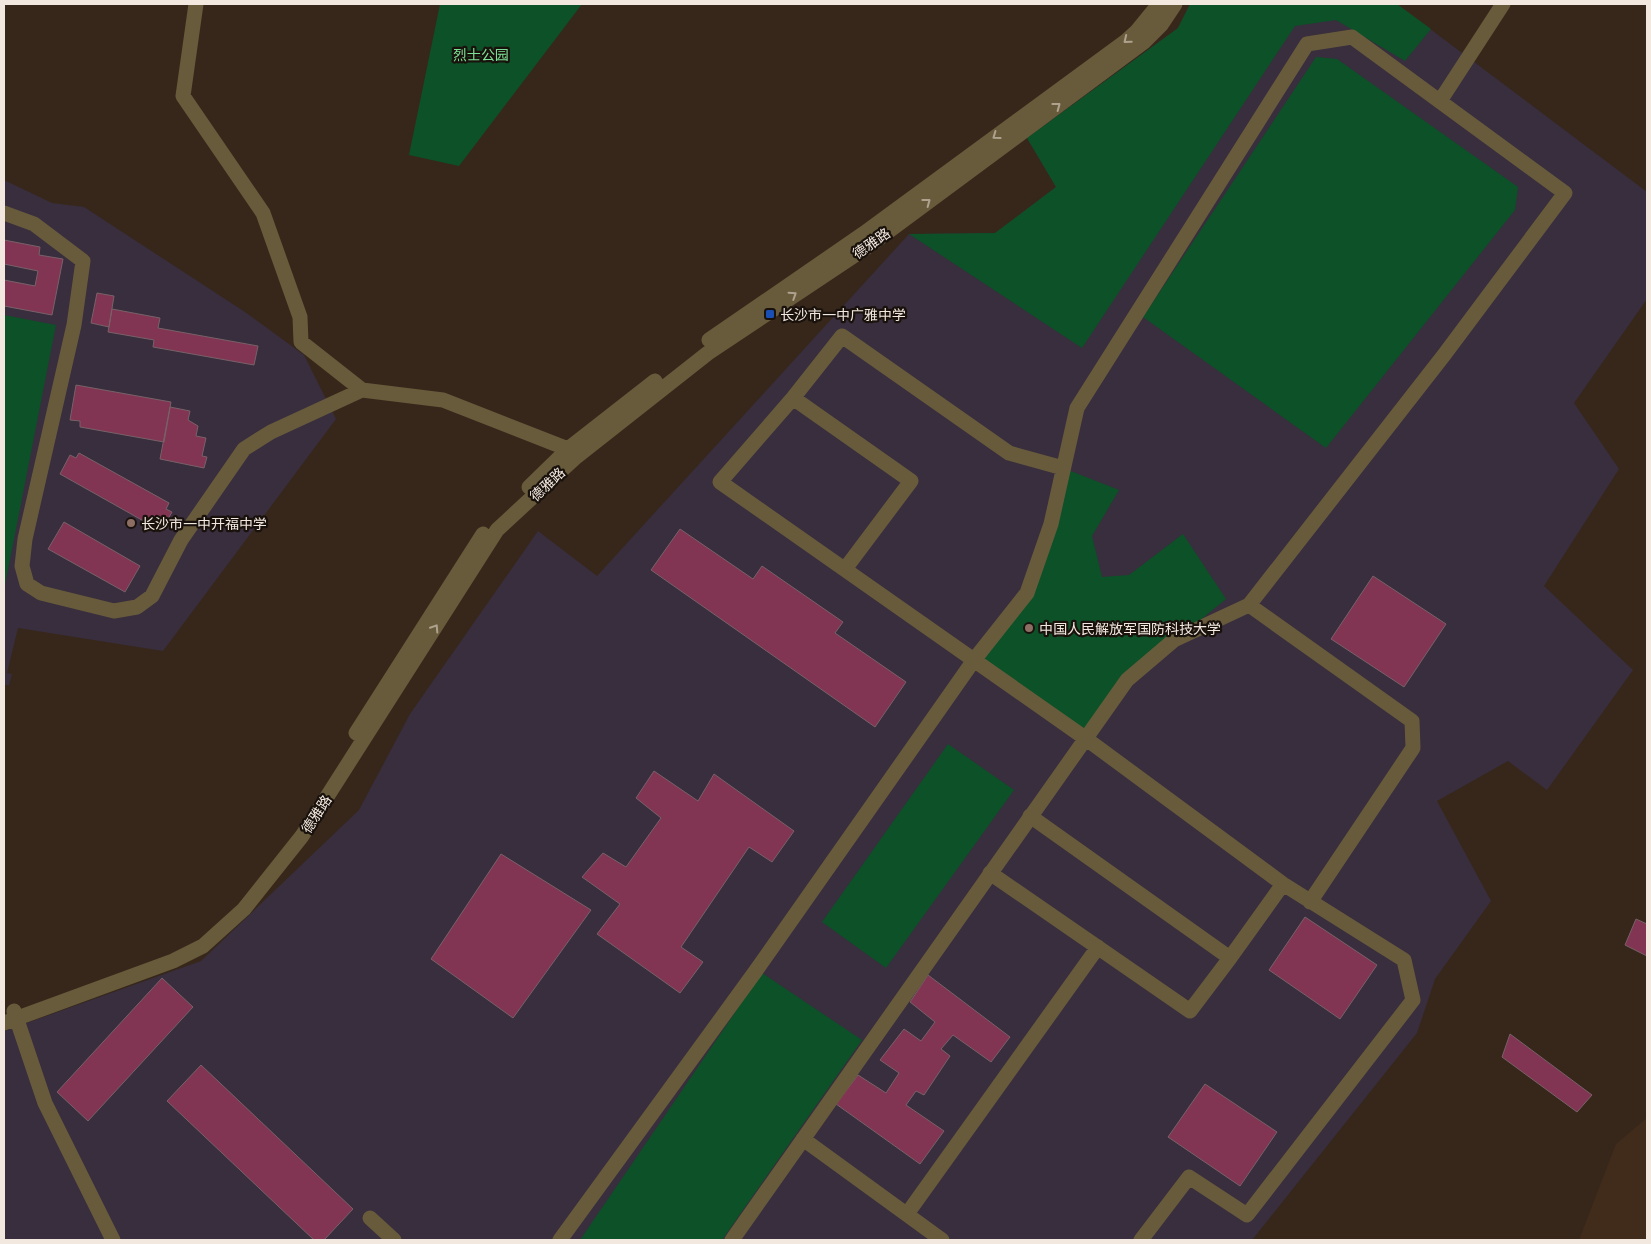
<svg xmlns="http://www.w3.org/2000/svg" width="1651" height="1244" font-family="Commissioner,'Noto Sans SC',sans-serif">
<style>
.built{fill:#412c1b}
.education{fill:#382e3d}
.green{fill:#0c5127}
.building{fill:#823553;stroke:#786168}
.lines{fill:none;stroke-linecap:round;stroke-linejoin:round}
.minor{stroke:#685b3b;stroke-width:15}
.oneway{stroke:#aea28e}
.transit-dot{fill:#1a4fb4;stroke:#19120c;stroke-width:2}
.education-dot{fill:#8d6e63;stroke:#19120c;stroke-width:2}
.labels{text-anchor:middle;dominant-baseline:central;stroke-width:4.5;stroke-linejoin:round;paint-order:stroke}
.park-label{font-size:14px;fill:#7be196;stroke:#19120c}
.street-label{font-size:14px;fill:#f3e8e0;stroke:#19120c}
.poi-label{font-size:14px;fill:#f3e8e0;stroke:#19120c;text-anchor:start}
</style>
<rect width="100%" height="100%" fill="#37271b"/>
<path class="built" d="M1647,1118V1240H1579L1616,1144Z"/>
<path class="education" d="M1190,4H1397L1647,192V299L1574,403L1619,469L1544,586L1633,670L1547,790L1508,761L1437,801L1491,901L1435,979L1417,1033L1252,1240H4V1031L201,961L359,810L410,714L538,531L597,576L909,234L995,233L1056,187L1027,138L1178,28Z
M4,180L52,203L84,207L245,312L304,355L336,419L163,651L18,628L7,673L12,674L9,685H4Z"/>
<path class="green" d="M440,4H582L459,166L409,155Z
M1190,4H1397L1431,29L1405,61L1336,20L1295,26L1082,348L909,234L995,233L1056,187L1027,138L1178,28Z
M1316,57L1337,59L1518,187L1515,210L1326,448L1143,317Z
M4,315L56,325L4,590Z
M1063,468L1119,490L1092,536L1102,577L1129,575L1183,534L1226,599L1127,680L1085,738L974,660L1027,593Z
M948,744L1014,790L886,968L822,922Z
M762,973L862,1040L722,1240H580Z"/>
<path class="building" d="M4,240L40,247L39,255L63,259L52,315L4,306V280L35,286L38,271L4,264Z
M97,293L114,296L109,327L91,323Z
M112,309L160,318L158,328L258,346L254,365L153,347L154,340L108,332Z
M76,385L171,402L164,442L80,427V421L70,420Z
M170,407L190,411L188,420L198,426L196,436L206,438L202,456L207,457L204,468L160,459Z
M79,453L169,503L166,509L172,512L163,528L158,525L156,528L60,474L70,455L76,458Z
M64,522L140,566L125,592L48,549Z
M680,529L753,579L762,566L843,622L835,633L906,682L875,727L651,570Z
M1373,576L1446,624L1404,687L1331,639Z
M654,771L698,801L714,774L794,831L772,862L749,847L681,947L703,962L680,993L597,934L620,904L582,877L603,853L626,867L661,818L636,798Z
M501,854L591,910L513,1018L431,959Z
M1305,917L1377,965L1340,1019L1269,970Z
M1636,919L1647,924V956L1625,945Z
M928,975L1010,1037L991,1062L953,1035L941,1049L950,1056L924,1095L916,1091L906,1105L944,1131L920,1164L836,1104L858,1075L886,1093L899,1073L880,1060L904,1029L921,1041L935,1022L910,1002Z
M162,978L193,1007L88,1121L57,1092Z
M1510,1034L1592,1095L1577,1112L1502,1057Z
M201,1065L353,1209L324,1240H314L167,1101Z
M1205,1084L1277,1132L1240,1186L1168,1137Z"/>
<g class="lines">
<path class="minor" d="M196,4L183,96L263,213L300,317L301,342L362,390
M1440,101L1503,4
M4,213L34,224L83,261L74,325L25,539L22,566L27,584L41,593L114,611L137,607L152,596L181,540L244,449L271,432L362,390L443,400L568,449L573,454
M709,340L863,234L1126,41L1137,31L1159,4
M793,398L911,481L845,569
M1063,468L1009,453L842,336L793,398L720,482L1085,738L1283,884L1404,960L1413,1000L1247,1215L1189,1177L1141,1240
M529,487L568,449L655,381
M356,733L483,534
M1030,816L1230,958L1283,884
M990,873L1190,1011L1230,958
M14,1011L45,1103L113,1240
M4,1023L173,961L203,946L244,909L302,836L497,530L576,457L708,353L870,245L1144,42L1161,25L1175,4
M803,1139L942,1240
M907,1214L1098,947
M370,1218L394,1240
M560,1240L755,972L974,660L1027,593L1051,524L1077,408L1307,44L1352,37L1565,193L1444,355L1249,605
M732,1240L1127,680L1174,640L1249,605L1412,721L1413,748L1310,902"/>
</g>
<defs><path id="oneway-chevron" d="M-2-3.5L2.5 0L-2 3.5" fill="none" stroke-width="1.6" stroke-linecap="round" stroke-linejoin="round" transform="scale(1.25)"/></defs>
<g class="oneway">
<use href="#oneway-chevron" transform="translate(1127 40) rotate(141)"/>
<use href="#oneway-chevron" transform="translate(1057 106) rotate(-37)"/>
<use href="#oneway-chevron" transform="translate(996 136) rotate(144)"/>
<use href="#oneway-chevron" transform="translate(927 202) rotate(-37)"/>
<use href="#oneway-chevron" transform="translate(793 295) rotate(-33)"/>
<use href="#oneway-chevron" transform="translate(435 628) rotate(-57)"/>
</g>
<rect class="transit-dot" x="765" y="309" width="10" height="10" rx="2.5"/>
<g class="education-dot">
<circle cx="131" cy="523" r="5"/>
<circle cx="1029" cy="628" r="5"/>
</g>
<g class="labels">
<g class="park-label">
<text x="481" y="54">烈士公园</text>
</g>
<g class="street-label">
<text transform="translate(871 243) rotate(-35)">德雅路</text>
<text transform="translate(547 484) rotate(-43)">德雅路</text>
<text transform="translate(316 814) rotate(-57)">德雅路</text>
</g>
<g class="poi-label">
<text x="780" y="314">长沙市一中广雅中学</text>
<text x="141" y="523">长沙市一中开福中学</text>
<text x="1039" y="628">中国人民解放军国防科技大学</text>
</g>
</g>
<rect width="1651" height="1244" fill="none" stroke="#f3e8e0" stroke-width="10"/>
</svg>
